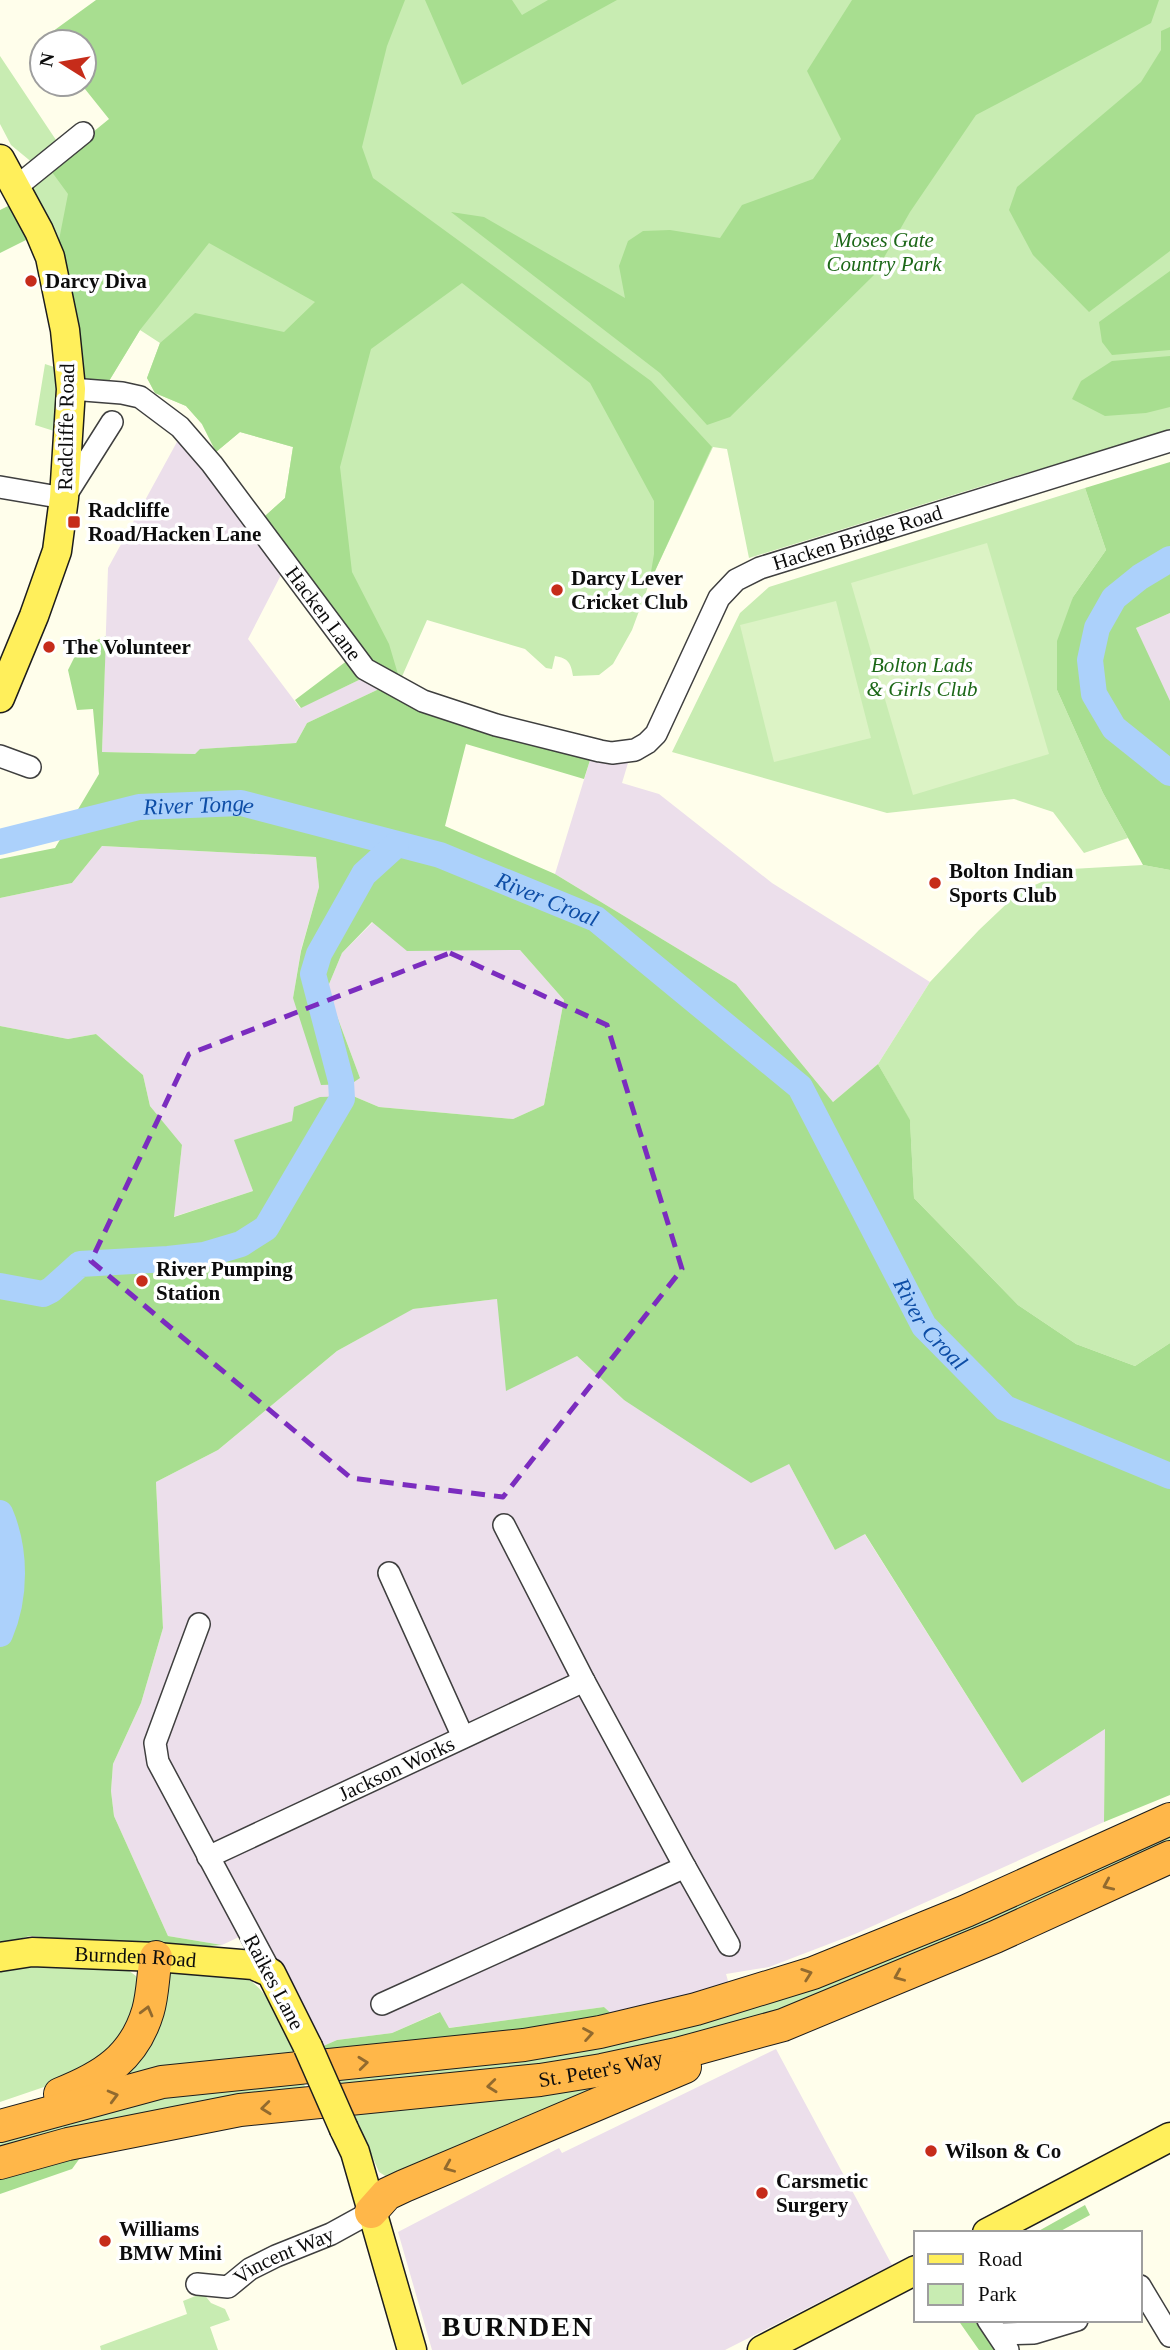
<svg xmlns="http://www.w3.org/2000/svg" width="1170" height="2350" font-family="'Times New Roman',serif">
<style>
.industrial{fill:#ecdfeb}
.green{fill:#c8ecb2}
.forest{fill:#a8de90}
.pitch{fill:#dcf3c5}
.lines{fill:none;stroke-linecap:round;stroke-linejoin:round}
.river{stroke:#acd1fb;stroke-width:26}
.minor-casing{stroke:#3f3f3f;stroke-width:24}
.major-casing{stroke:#1d1d1d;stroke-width:31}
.highway-casing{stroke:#1d1d1d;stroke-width:34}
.minor{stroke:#fff;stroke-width:21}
.major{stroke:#ffef5b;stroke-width:28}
.highway{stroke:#ffb749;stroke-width:32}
.major-bridge-casing{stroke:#1d1d1d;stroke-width:31;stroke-linecap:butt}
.major-bridge{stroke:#ffef5b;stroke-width:28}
.oneway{stroke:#926a2e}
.marked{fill:none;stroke:#7b2cbf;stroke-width:5;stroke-dasharray:14 9;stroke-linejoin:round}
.poi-dot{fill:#c62c1a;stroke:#fff;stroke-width:2.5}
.labels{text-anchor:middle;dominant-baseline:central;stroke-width:7;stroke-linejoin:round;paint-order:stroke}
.park-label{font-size:21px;font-style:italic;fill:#1d6818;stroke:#fff}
.poi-label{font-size:21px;font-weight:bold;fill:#0c0c0c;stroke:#fff;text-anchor:start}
.street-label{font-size:21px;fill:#0c0c0c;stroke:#fff}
.water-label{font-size:23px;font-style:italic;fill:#0d4da6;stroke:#fff}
.district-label{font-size:28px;font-weight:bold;letter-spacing:2px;fill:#0c0c0c;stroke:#fff}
</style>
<rect width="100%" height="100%" fill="#fffeeb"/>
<path class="industrial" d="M178,440L214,481L282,573L248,639L300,708L361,679L379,689L307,723L296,743L201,749L195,754L102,752L108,568Z
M1170,613V707L1136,628Z
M591,757L628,763L622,783L659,794L772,883L930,982L878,1064L833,1102L736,984L555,874Z
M102,846L316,857L319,887L301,950L293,998L360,1078L327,989L342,953L373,922L472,949L520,950L564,1000L544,1105L513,1119L379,1107L353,1096L292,1121L235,1140L253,1191L173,1217L182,1146L150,1106L143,1075L96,1034L68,1039L0,1026V898L72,883Z
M497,1299L577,1356L624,1400L789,1464L835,1550L864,1533L1022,1783L1105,1729L1104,1822L855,1934L769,1967L726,1974L730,1988L615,2017L604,2007L448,2028L439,2012L392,2033L337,2040L321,2047L260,1927L222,1945L168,1936L114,1816L111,1791L113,1764L141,1703L163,1628L156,1482L218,1450L337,1351L412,1309Z
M776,2049L892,2265L725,2350H432L398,2232L559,2148L562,2153Z"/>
<path class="green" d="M260,0H1170V432L992,483L749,558L727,449L713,447L649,584L632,630L613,664L599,675L573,676C571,663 568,658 555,656L552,669L546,668L525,649L427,620L400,681L318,587L265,516L285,498L293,447L240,432L216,452L202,424L186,406L155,393L147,378L160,343L140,330L109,381L73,302L59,240L30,184Z
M0,56L58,143L34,164L11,145L0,124Z
M45,364L57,368L54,431L35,425Z
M1085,488L1106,550L1073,597L1057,690L1103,793L1128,838L1084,853L1053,812L1014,799L887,813L672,752L740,613L769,587Z
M1143,865L1170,870V1343L1135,1366L1076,1344L1018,1305L914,1198L910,1121L878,1064L930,982L979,930L1019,892L1071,869Z
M1170,1827V1846L808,2003L709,2033L594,2060L338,2089L329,2072L597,2043Z
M0,1966L124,1967L136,1976L140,1985L129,2033L85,2073L0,2102Z
M176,1969C196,1971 217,1971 237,1975C268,1981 283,2030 296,2056L92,2091L168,1974Z
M645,2070L387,2177L379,2172L351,2108Z
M298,2075L308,2091L0,2150V2134L161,2093Z
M203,2293L211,2303L225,2309L230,2320L210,2327L218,2350H101L100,2346L187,2314L183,2301Z"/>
<path class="forest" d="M96,0H405L387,46L362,147L373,178L651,381L712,447L649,584L654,554V501L590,383L462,283L371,349L340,467L352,572L389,644L400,681L371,660L265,516L285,498L293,447L240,432L216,452L202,424L186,406L155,393L147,378L160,343L195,313L284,332L315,302L209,243L140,330L109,381L78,379L73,302L59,240L68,194L49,168L109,119L81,84H84V42H49L45,37Z
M425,0H512L522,15L548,0H617L462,85Z
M852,0H1159L1151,23L976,115L910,212L874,275L730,417L707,425L660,373L451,212L484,217L625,298L619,266L628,241L643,231L670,230L720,238L742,205L813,179L841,139L807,71Z
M1170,27V251L1089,312L1033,255L1009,210L1017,187L1141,82L1161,50V31Z
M10,205L28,239L0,253V210Z
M1170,271V350L1112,355L1102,342L1099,322Z
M1170,356V407L1146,413L1105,416L1072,399L1081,381L1112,361Z
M1170,462V613L1136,628L1170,701V870L1143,865L1103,793L1057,690V641L1073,597L1106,550L1085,488Z
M106,636L102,752L195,754L200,749L296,743L307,723L379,689L411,704L591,757L584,779L466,744L445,826L555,874L736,984L833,1102L878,1064L910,1120L914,1198L1018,1305L1076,1344L1135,1366L1170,1343V1795L1104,1822L1105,1729L1022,1783L865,1534L835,1550L789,1464L751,1483L624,1400L577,1356L506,1391L497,1299L413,1309L337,1351L218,1450L156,1482L163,1628L141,1703L113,1764L111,1791L114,1816L168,1936L222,1945L174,1949L30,1936L0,1944V1026L68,1039L96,1034L143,1075L150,1106L182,1145L174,1217L253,1191L234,1140L292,1121L294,1107L320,1097L353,1096L379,1107L513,1119L544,1105L564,1000L520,950L407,951L372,922L342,953L327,989L360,1078L351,1084L321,1085L293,998L301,951L319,887L316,857L102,846L72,883L0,898V859L55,848L99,774L93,709L77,710L68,670L79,648Z
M348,660L361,679L301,708L295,700Z
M604,2007L615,2017L525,2035L325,2055L321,2047L337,2040L392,2033L440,2012L449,2028Z
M85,2151L72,2169L0,2194V2174Z
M1085,2205L1090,2215L1057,2233H1035Z
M958,2320H981L1001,2350H979Z"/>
<path class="pitch" d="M987,543L1049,754L913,795L851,583Z
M836,601L871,738L774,762L740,625Z"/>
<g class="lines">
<g class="river">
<path d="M1170,559L1140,577L1114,598L1097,628L1090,660L1094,694L1114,728L1170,773"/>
<path id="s1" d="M0,842L139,807L241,803L440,855L596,919L800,1087L924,1326L1005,1408L1170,1476"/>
<path d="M0,1286L43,1294L51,1290L80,1264L168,1259L204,1255L241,1244L266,1228L342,1099L341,1081L313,974L319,954L364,874L396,845"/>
<path d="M0,1513C16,1550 16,1597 0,1634"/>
</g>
<g class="minor-casing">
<g id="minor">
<path d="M15,188L83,133"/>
<path id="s2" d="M71,389L122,393L140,397L180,427L212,464L365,669L423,701L496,725L600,751L612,753L635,750L647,743L656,734L719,598L736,580L760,568L1170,441"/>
<path d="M0,487L64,498L112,422"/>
<path d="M0,756L30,767"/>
<path d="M389,1573L463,1737"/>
<path d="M199,1624L155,1743L158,1762L271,1973"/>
<path id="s3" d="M208,1857L584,1681"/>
<path d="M685,1867L729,1945"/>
<path d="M382,2004L685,1867L584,1681L504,1525"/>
<path id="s4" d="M197,2284L228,2287L250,2269L276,2256L331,2234L371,2212"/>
<path d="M1140,2286L1170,2336"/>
<path d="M988,2320L1008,2350"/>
<path d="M999,2334L1034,2333L1077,2320"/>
</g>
</g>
<g class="major-casing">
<g id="major">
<path d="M0,159L39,231L50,257L65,330L71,389L64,498L57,551L34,616L0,698"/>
<path id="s5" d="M0,1957L32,1952L156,1957L253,1965L271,1973L308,2047"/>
<path d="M344,2129L355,2152L412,2350"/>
<path d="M987,2233L1170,2137"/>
<path d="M762,2350L916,2270"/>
</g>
</g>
<g class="highway-casing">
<g id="highway">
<path d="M60,2094C103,2077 134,2058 148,2011C153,1994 153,1974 156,1957"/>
<path d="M0,2126L162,2082L524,2045L600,2032L696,2009L813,1973L966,1911L1170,1819"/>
<path id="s6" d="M0,2163L68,2144L240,2110L540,2080L602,2070L677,2054L783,2025L995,1937L1170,1857"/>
<path d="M371,2212L387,2194L404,2186L685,2067"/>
</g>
</g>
<use href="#minor" class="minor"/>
<use href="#major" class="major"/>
<use href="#highway" class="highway"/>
<g class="major-bridge-casing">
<path id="major-bridge" d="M308,2047L344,2129"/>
</g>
<use href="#major-bridge" class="major-bridge"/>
</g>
<defs><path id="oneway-chevron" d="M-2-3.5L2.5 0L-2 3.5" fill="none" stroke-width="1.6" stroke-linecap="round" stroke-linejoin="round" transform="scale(1.75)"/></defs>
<g class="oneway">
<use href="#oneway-chevron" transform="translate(1108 1885) rotate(156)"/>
<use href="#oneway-chevron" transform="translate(807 1974) rotate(-19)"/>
<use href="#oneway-chevron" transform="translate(899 1976) rotate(157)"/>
<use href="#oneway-chevron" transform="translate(147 2011) rotate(-75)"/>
<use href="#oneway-chevron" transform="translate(588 2034) rotate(-10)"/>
<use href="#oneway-chevron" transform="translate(363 2063) rotate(-6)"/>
<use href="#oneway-chevron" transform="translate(492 2086) rotate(174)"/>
<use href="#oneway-chevron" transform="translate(113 2096) rotate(-15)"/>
<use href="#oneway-chevron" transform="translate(266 2108) rotate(174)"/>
<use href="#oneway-chevron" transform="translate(449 2167) rotate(157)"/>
</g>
<path class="marked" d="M450,953L607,1025L682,1269L503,1497L351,1478L91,1261L189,1054Z"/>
<g class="poi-dot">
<circle cx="31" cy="281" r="7"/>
<rect x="67" y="515" width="14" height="14" rx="3.5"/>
<circle cx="557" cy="590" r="7"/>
<circle cx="49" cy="647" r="7"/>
<circle cx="935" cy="883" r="7"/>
<circle cx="142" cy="1281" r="7"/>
<circle cx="931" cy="2151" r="7"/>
<circle cx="762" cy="2193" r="7"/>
<circle cx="105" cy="2241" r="7"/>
</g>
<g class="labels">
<g class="park-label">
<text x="884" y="240">Moses Gate<tspan x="884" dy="24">Country Park</tspan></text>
<text x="922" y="665">Bolton Lads<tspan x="922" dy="24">&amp; Girls Club</tspan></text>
</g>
<g class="poi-label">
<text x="45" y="281">Darcy Diva</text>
<text x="88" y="510">Radcliffe<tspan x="88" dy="24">Road/Hacken Lane</tspan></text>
<text x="571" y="578">Darcy Lever<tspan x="571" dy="24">Cricket Club</tspan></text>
<text x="63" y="647">The Volunteer</text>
<text x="949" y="871">Bolton Indian<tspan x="949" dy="24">Sports Club</tspan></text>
<text x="156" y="1269">River Pumping<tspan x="156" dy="24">Station</tspan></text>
<text x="945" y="2151">Wilson &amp; Co</text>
<text x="776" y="2181">Carsmetic<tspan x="776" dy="24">Surgery</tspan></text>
<text x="119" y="2229">Williams<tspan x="119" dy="24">BMW Mini</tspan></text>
</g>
<g class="street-label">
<text transform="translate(66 427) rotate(-89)">Radcliffe Road</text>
<text stroke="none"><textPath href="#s2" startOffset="1040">Hacken Bridge Road</textPath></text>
<text stroke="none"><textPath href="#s2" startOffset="355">Hacken Lane</textPath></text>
<text stroke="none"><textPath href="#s3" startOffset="208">Jackson Works</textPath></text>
<text stroke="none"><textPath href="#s5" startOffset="136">Burnden Road</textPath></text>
<text transform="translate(274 1982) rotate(62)">Raikes Lane</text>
<text stroke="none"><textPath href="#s6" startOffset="609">St. Peter's Way</textPath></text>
<text stroke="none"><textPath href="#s4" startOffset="96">Vincent Way</textPath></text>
</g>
<g class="water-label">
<text stroke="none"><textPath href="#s1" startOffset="203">River Tonge</textPath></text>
<text stroke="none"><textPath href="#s1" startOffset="567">River Croal</textPath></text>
<text stroke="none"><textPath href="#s1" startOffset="1155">River Croal</textPath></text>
</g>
<g class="district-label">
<text x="518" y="2326">BURNDEN</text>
</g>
</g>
<rect x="914" y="2231" width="228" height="91" fill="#ffffff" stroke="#9e9e9e" stroke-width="2"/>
<rect x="928" y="2254" width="35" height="10" fill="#ffef5b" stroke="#9e9e9e" stroke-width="2"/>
<text x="978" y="2266" font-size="21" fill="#0c0c0c">Road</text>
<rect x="928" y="2284" width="35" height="21" fill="#c8ecb2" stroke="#9e9e9e" stroke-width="2"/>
<text x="978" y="2301" font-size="21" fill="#0c0c0c">Park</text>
<g transform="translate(63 63) rotate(281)"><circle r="33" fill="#ffffff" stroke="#9e9e9e" stroke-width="2"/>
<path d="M0-5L12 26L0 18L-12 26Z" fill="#c62c1a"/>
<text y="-10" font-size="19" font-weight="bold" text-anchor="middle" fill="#0c0c0c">N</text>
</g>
</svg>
